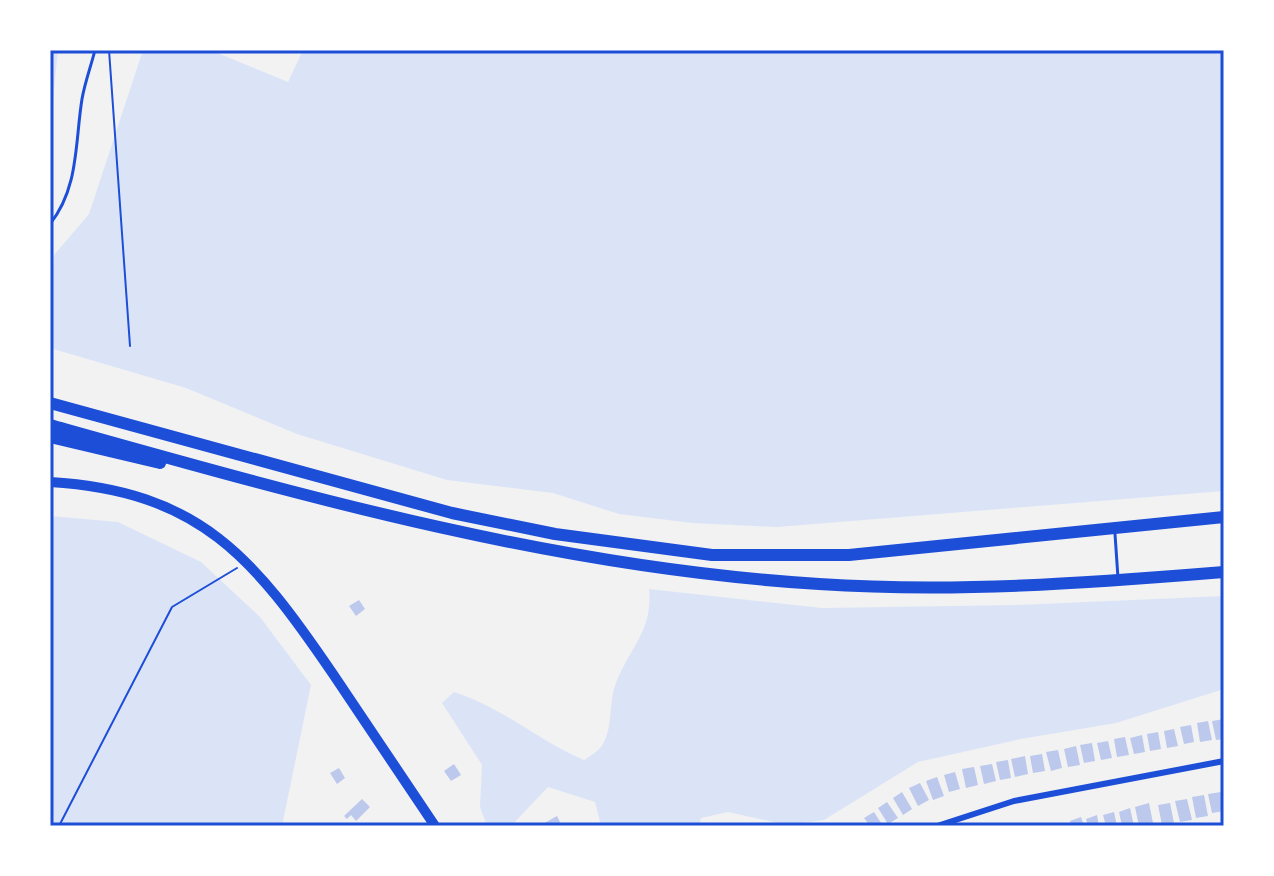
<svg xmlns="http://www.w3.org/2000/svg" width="1274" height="876" font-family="'Varela Round',sans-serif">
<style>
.green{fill:#dbe4f7}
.building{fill:#bdc9ec}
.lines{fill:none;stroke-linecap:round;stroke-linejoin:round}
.path{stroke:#1d4ed8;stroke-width:2}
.service{stroke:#1d4ed8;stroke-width:3}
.minor{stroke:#1d4ed8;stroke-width:6}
.primary{stroke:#1d4ed8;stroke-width:10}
.motorway{stroke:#1d4ed8;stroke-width:12}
.neatline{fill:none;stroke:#1d4ed8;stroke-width:3}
</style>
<rect width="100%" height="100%" fill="#f2f2f2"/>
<path class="green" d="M50,50H58L50,131Z
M143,50H210L288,82L303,50H1224V491L777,527L692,523L619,514L553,493L447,480L297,434L186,388L50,348V267L54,255L89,214Z
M50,516L118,522L201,562L260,617L311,685L282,826L50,823Z
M649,589L822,608L1017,605L1224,596V689L1116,723L1021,739L918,762L824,820L787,825L728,812L701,818L699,826H601L595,802L548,787L511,826H487L480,807L482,765L442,703L454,692C500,706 539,741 584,760C590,756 599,751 603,744C614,723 608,702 616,683C630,646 653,631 649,589Z"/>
<path class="building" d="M359,600L365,609L356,616L349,606Z
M1224,719V739L1216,740L1212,721Z
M1208,721L1212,740L1200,742L1197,723Z
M1191,725L1194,742L1184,744L1180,727Z
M1174,729L1178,746L1167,748L1164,731Z
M1158,732L1161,749L1150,751L1147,734Z
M1142,735L1145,752L1134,754L1130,738Z
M1125,737L1129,755L1117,757L1114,739Z
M1108,741L1112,758L1101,760L1097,743Z
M1092,743L1095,761L1084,763L1080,745Z
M1076,746L1080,765L1068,767L1064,749Z
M1058,750L1062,768L1051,771L1046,752Z
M1042,754L1045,771L1033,773L1030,756Z
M1025,756L1028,774L1015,777L1011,759Z
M1008,760L1011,778L1000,780L996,762Z
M454,764L461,775L451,781L444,771Z
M992,764L996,781L984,784L980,766Z
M974,767L978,785L966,788L962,769Z
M339,768L345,778L337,784L330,773Z
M955,772L960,789L949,792L944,775Z
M937,777L944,796L933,800L926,781Z
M920,783L929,800L918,806L909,788Z
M902,792L912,809L903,815L893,798Z
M1221,792L1224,811L1212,813L1208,794Z
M1204,795L1208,816L1196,818L1192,797Z
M362,799L370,807L356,821L351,815L347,819L344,816Z
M1187,799L1192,820L1180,822L1175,801Z
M887,802L898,818L888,824L878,808Z
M1149,803L1153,823L1139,826L1135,807Z
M1170,803L1174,823L1162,825L1158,805Z
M1130,808L1134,826H1122L1119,812Z
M874,812L883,826H870L864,818Z
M1114,812L1117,826H1106L1103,815Z
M1097,815L1099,826H1088L1086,819Z
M557,816L562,826H544L543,824Z
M1081,817L1084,826H1071L1070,821Z"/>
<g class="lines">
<path class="path" d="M109,50L130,346
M59,826L172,607L237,568"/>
<path class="service" d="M50,224C79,188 75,142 82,99C85,82 91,66 95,50
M1115,534L1118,578"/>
<path class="minor" d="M937,826L1014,801L1224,761"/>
<path class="primary" d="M50,482C200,491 254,558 333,674C367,725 401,775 435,826"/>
<path class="motorway" d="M50,403L452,513L555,534L712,555H849L1224,517
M50,425C303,496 555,568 819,584C955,593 1088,583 1224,572
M50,437L160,463"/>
</g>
<rect width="1274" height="876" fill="none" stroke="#ffffff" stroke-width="104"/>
<rect x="52" y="52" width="1170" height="772" class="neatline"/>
</svg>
